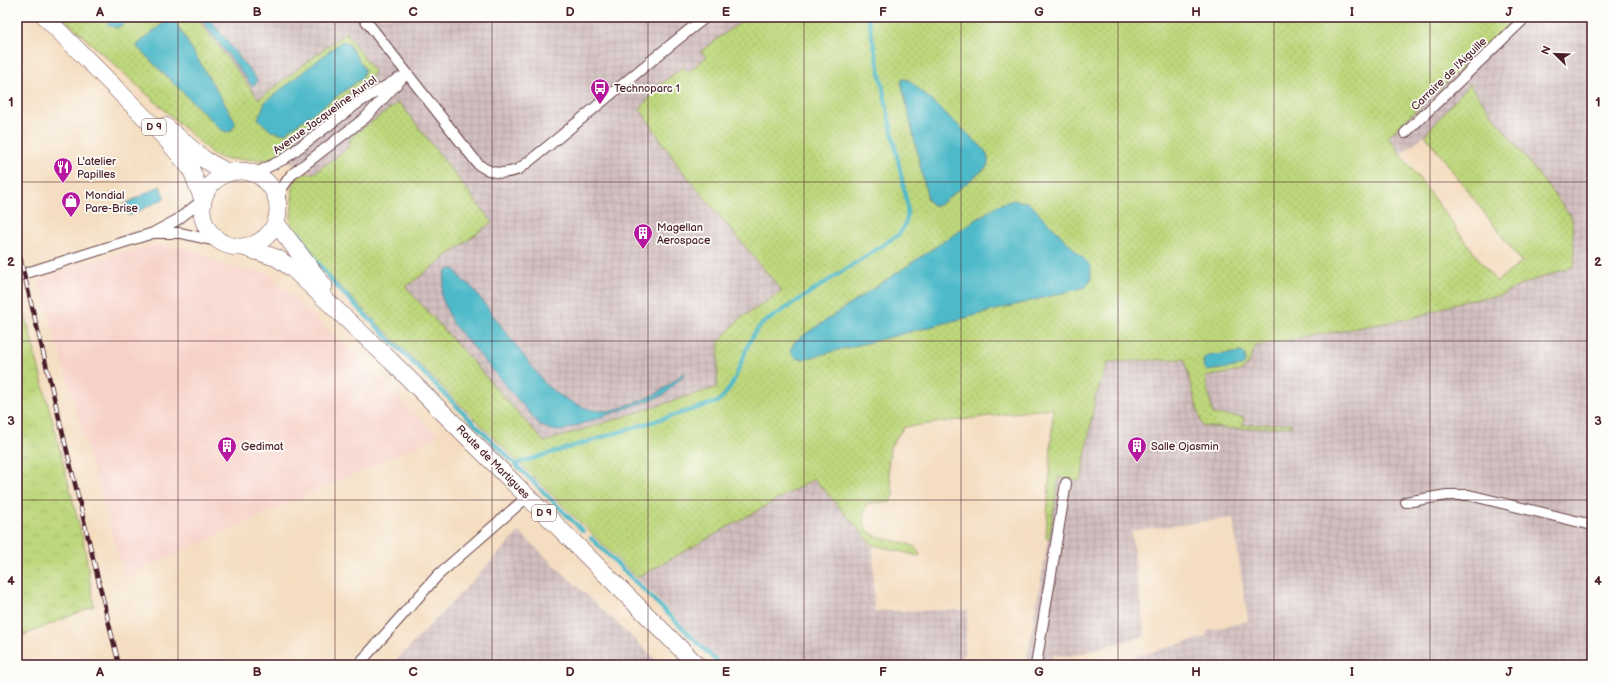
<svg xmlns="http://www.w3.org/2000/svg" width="1609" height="682" font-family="'Balsamiq Sans',sans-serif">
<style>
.built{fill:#f7d1c8}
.industrial{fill:url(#industrial-grid)}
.grass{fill:url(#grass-dots);stroke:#847b54}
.park{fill:url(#park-crowns);stroke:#847b54}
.water{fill:#4db9c9;stroke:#4c6c7a}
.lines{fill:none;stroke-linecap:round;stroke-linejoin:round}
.stream{stroke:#4db9c9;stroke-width:4}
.street-casing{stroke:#643c41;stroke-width:12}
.primary-casing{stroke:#643c41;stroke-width:18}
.street{stroke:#fff;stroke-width:10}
.primary{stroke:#fff;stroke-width:17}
.rail-casing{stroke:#4a1f2b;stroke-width:4.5}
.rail{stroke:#fdfcf7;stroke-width:3;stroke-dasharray:9;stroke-linecap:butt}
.grid{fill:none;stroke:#4a1f2b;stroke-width:1;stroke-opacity:0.55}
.labels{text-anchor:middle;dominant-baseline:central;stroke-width:3.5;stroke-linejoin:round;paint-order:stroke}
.shield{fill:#fdfcf7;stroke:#806168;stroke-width:1}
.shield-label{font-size:10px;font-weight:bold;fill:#4a1f2b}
.street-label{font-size:11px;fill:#4a1f2b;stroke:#fdfcf7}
.poi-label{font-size:11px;fill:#4a1f2b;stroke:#fdfcf7;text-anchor:start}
.neatline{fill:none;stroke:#4a1f2b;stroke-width:1.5}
.grid-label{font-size:13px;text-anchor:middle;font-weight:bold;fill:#4a1f2b}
</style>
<defs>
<pattern id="industrial-grid" width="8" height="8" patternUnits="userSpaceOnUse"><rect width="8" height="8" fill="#d2bfc0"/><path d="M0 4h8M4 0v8" fill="none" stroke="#b6a4a5"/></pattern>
<pattern id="grass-dots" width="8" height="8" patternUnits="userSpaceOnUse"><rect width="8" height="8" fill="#bdd77c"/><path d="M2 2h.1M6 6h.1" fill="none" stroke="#a4b86b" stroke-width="1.8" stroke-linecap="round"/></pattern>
<pattern id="park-crowns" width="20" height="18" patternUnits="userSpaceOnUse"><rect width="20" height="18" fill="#bdd77c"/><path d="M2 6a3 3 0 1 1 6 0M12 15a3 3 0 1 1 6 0" fill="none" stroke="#a4b86b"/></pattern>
</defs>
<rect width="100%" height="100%" fill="#fdfcf7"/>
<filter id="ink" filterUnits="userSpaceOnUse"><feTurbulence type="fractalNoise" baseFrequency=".025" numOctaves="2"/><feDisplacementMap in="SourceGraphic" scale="8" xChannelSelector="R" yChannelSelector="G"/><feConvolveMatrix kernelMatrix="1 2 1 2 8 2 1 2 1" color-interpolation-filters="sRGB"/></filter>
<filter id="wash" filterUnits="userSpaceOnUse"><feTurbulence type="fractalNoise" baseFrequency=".012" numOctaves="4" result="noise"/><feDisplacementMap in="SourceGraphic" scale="16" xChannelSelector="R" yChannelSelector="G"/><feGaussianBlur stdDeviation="0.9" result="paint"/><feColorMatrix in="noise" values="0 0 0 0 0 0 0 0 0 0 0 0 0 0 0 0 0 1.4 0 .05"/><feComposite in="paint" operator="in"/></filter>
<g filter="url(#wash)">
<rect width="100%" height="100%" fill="#f4ddc0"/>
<path class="built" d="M157,245L180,247L196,251L228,267L268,273L439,436L125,577L38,279L81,263Z"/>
<path class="industrial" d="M95,17H859L902,222L719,342L718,387L544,442L406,287L314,173L256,148Z
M890,17H1592V665H1103L1206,637L1207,631L1248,621L1233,518L1131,531L1145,636L1070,656L1053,655L1051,665H1026L1059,477L1081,480L1095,398L1108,362L1184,359L1202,426L1233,429L1292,426V423L1243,425V417L1213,414L1205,377L1242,371L1248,364L1256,346L1413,318L1466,300L1499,296L1533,280L1522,263L1425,135L1400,154Z
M814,479L873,545L874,611L968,610L963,661L992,663V665H722L637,578Z
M519,532L662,665H392Z"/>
<path class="grass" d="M62,17H196L259,99L346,32L374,71L373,75L292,136L296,142L274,158L264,160L225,159L215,156Z
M747,17H1516L1388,137L1496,282L1522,262L1425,135L1469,84L1572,218L1575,266L1525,283L1499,296L1466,300L1413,318L1256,346L1248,364L1242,371L1205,377L1213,414L1244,417L1243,425L1292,423V426L1233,429L1202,426L1184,359L1108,362L1095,398L1081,481L1059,477L1049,539L1046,538L1053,408L904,427L890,447L888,468L894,496L890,502L868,503C864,509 864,511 864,518C864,542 895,538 911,545C915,546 917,551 920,554L919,556L873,545L814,479L637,578L317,264L294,237L291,219L293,185L300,174L314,173L348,148L351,137L399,102L492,222L406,287L544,442L717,387L719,342L738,320L782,291L679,167L640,109L662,83L683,67L688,72L706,57L701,51Z"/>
<path class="park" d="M17,283L84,544L94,606L17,638Z"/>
<path class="water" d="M101,17H132L121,26L116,28L110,26Z
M199,17H208L258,81L252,86Z
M171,19L175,21L235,121V125L231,131L226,132L220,129L137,47L138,44L167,20Z
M342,41L348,43L365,70L361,79L284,134L271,131L258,119L265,102Z
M904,79L909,80L981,146C987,153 990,158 987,167L938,206L931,204L928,200L901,81Z
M160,186L165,198L129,216L123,205Z
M1013,200L1028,202L1091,266V280L1086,287L804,359L795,358L790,350L795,341L998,205Z
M450,269H455L463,281L471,286L546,385C563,399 590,415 613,410C620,409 627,405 633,403C657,395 664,390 683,373L684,375L665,394L659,397L561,431L550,430L539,424L452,323L441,295L446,271Z
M1242,352L1245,355V363L1242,366L1207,371L1204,368L1203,360L1206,356Z"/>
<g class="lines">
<path class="stream" d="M299,233L315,259L336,286L515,464L717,402C742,383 740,346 762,324L898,235C907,225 908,217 907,203L868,17
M515,464L583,531
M591,538L720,665"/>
</g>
</g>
<g filter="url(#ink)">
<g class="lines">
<g class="street-casing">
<path id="street" d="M363,17L478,164C490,174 505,175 519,169C583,120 642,66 706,17
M1405,133L1526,17
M256,173L284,159L358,103L399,78
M203,200L177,220L153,233H181L220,242
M278,205L282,188L291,175L365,118L406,74
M17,276L153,233
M1406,502L1447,495H1469L1592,525
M358,665L438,575L527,497
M1036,665L1066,483"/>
</g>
<g class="primary-casing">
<path id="primary" d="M45,17L166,139L191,169L203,200
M165,126L205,160L227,172
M202 209a38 38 0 1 1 76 0a38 38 0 1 1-76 0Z
M276,223L324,286
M243,247L277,258L293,269L391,361L697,665"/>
</g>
<use href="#street" class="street"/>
<use href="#primary" class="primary"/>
<g class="rail-casing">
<path id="rail" d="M17,245L119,665"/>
</g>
<use href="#rail" class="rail"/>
</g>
</g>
<path class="grid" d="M178,17V665M335,17V665M492,17V665M648,17V665M804,17V665M961,17V665M1118,17V665M1274,17V665M1430,17V665M17,182H1592M17,341H1592M17,500H1592"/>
<defs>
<g id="bus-pin" transform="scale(1)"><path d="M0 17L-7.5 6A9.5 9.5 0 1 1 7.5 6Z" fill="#b5179e" stroke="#fdfcf7"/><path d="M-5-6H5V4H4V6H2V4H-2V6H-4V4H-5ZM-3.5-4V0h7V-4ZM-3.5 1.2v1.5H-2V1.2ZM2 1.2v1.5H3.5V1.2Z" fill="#fff"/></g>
<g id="restaurant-pin" transform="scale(1)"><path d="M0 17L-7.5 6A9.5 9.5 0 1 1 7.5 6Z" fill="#b5179e" stroke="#fdfcf7"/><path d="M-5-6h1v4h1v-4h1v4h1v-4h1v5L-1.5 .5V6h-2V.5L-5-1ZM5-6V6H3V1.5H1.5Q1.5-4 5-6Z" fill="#fff"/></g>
<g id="shop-pin" transform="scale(1)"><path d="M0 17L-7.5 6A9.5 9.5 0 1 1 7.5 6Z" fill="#b5179e" stroke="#fdfcf7"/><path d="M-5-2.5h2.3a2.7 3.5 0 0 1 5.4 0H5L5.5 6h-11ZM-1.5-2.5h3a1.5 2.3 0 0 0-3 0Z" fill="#fff"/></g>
<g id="building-pin" transform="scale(1)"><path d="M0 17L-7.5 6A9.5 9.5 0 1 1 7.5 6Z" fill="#b5179e" stroke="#fdfcf7"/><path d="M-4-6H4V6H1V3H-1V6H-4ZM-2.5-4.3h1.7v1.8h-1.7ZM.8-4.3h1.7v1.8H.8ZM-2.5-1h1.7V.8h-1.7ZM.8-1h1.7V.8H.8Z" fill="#fff"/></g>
</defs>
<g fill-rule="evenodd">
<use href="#bus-pin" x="600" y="88"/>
<use href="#restaurant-pin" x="63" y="167"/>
<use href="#shop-pin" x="71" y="201"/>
<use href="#building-pin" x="643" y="233"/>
<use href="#building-pin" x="227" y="446"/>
<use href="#building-pin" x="1137" y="446"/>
</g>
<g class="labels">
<g class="shield">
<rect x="142" y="119" width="24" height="16" rx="3"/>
<rect x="532" y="505" width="24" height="16" rx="3"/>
</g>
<g class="shield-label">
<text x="154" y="127">D 9</text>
<text x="544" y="513">D 9</text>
</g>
<g class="street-label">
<text transform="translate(1449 74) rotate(-44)">Carraire de l'Aiguille</text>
<text transform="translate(325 115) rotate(-36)">Avenue Jacqueline Auriol</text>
<text transform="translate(493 462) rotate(45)">Route de Martigues</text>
</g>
<g class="poi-label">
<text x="614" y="88">Technoparc 1</text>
<text x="77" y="161">L'atelier<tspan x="77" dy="13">Papilles</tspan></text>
<text x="85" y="195">Mondial<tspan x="85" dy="13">Pare-Brise</tspan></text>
<text x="657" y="227">Magellan<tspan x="657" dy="13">Aerospace</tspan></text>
<text x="241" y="446">Gedimat</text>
<text x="1151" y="446">Salle Ojasmin</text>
</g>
</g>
<rect width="1609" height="682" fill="none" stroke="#fdfcf7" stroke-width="44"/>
<g transform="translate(1555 54) rotate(293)" stroke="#fdfcf7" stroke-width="3" paint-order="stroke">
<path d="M0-3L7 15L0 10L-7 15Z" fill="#4a1f2b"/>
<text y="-6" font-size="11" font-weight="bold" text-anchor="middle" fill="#4a1f2b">N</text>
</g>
<rect x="22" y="22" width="1565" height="638" class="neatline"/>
<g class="grid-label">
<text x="100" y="16">A</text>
<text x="257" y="16">B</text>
<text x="413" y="16">C</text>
<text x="570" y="16">D</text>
<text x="726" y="16">E</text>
<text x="883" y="16">F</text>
<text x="1039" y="16">G</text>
<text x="1196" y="16">H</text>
<text x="1352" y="16">I</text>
<text x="1509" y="16">J</text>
<text x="11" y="106">1</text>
<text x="1598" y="106">1</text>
<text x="11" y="266">2</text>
<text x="1598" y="266">2</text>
<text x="11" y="425">3</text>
<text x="1598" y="425">3</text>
<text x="11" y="585">4</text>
<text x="1598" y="585">4</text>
<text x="100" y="676">A</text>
<text x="257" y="676">B</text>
<text x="413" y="676">C</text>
<text x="570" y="676">D</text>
<text x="726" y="676">E</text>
<text x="883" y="676">F</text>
<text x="1039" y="676">G</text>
<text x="1196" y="676">H</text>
<text x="1352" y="676">I</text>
<text x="1509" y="676">J</text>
</g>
</svg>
